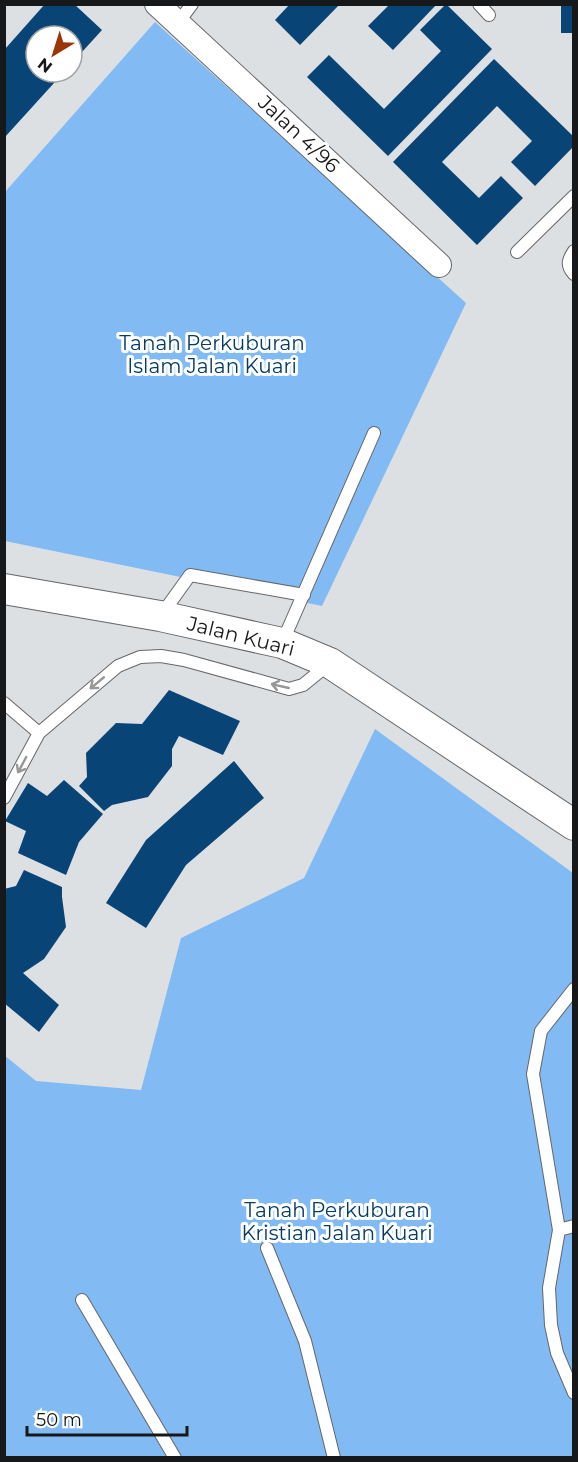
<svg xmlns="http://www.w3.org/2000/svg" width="578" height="1462" font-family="Montserrat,sans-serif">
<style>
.green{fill:#82baf4}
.building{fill:#094476}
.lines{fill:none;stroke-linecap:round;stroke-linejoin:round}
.service-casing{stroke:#656769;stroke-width:14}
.minor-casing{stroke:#656769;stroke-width:26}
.tertiary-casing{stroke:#656769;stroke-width:32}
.service{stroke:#fff;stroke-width:12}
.minor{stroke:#fff;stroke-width:24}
.tertiary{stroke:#fff;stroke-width:30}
.oneway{stroke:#979798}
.labels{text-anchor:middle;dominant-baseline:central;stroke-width:6;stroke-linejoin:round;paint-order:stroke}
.street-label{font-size:20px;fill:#171819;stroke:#fff}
.park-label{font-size:20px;fill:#043b67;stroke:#fff}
</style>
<rect width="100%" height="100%" fill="#dde0e2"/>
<path class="green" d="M155,22L466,303L322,606L5,541V192Z
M375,729L573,873V1457H5L4,1055L36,1081L141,1090L181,938L304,878Z"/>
<path class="building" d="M45,4H74L102,30L72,63V36H36V72H64L5,137V49Z
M290,4H340L300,45L275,20Z
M390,4H437L393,50L368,26Z
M446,4L492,49L388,156L307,77L329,55L384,109L441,51L420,30Z
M561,5H574V33H561Z
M494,59L574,137V146L535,186L511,162L532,141L497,106L442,162L479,198L501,176L523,198L477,245L393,162Z
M169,690L240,721L223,755L179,736L172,749V766L148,797L112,805L104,811L79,786L87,777L86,753L116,723L142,724Z
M234,761L264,798L186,865L146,928L106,903L146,840Z
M64,780L103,814L79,842L66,875L18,853L26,831L5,821L28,783L47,796Z
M24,870L62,887V897L66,927L44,959L23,973L59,1005L39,1032L4,1003V889L16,886Z"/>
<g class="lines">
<g class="service-casing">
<path id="service" d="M479,4L489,15
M178,23L192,4
M574,251C568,260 566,265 574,274
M517,252L574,196
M162,614L190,575L304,595
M282,643L374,433
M4,703L39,733
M4,798L39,733L118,666L140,657L161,656L184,660L289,689L303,685L330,663
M574,989L541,1031L533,1074L559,1230L549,1288L551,1325L557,1353L574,1393
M559,1230L574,1226
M267,1248L305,1341L334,1458
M82,1300L175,1458"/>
</g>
<g class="minor-casing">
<path id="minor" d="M157,4L439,265"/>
</g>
<g class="tertiary-casing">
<path id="tertiary" d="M4,589L160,616L282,643L330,663L574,825"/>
</g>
<use href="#service" class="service"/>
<use href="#minor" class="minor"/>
<use href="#tertiary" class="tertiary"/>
</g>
<defs><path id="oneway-shaft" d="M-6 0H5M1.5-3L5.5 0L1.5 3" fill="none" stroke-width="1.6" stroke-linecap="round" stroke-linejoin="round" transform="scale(1.5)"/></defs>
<g class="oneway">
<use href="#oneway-shaft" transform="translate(97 683) rotate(140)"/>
<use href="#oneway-shaft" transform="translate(280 686) rotate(-167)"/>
<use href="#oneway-shaft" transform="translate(22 765) rotate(118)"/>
</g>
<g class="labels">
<g class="street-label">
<text transform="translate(299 134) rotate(43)">Jalan 4/96</text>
<text transform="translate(241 636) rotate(14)">Jalan Kuari</text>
</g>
<g class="park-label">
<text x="212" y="343">Tanah Perkuburan<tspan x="212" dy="23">Islam Jalan Kuari</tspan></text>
<text x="337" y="1210">Tanah Perkuburan<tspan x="337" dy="23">Kristian Jalan Kuari</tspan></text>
</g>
</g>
<rect width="578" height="1462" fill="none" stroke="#171819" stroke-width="12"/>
<g transform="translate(54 54) rotate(218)"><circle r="28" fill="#ffffff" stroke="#a2a3a3" stroke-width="1.5"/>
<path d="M0-4.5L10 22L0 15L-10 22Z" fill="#9b3608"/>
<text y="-9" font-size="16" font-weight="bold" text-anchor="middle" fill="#171819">N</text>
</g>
<path d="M27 1426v9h160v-9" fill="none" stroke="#171819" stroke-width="3"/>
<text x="36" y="1426" font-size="18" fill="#171819" stroke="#ffffff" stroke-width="4.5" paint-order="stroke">50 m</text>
</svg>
